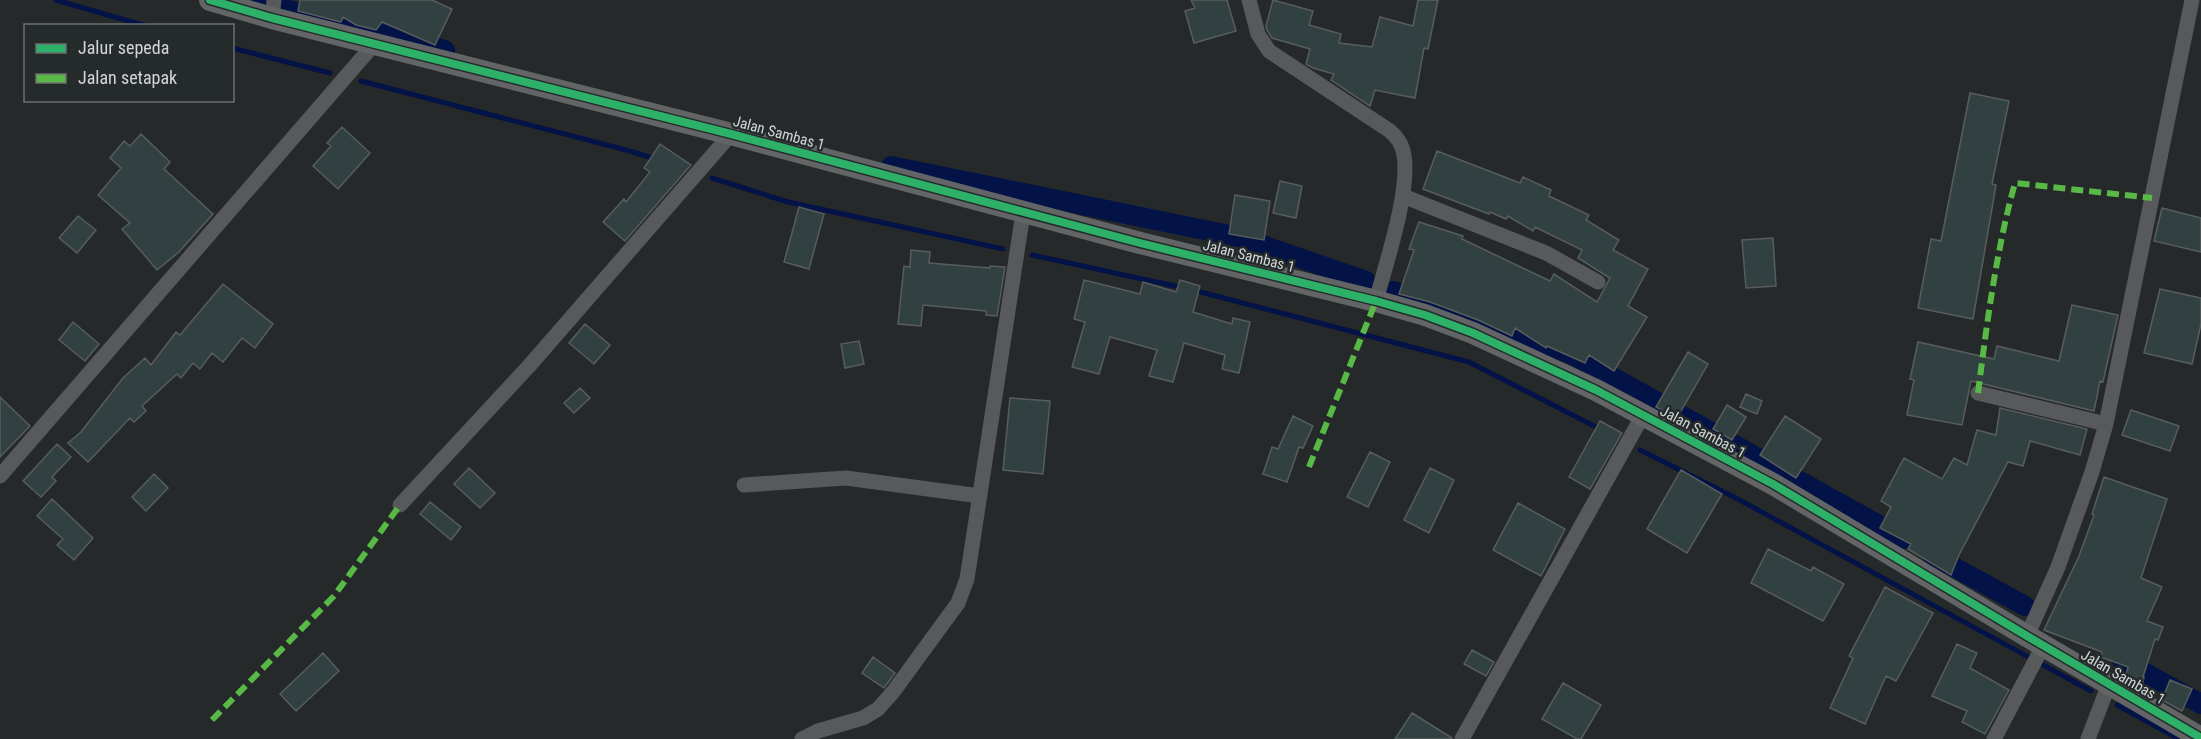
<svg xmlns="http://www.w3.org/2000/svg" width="2201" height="739" font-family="'Roboto Condensed',sans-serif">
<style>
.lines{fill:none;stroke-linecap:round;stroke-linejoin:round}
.stream{stroke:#031247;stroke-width:5}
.canal{stroke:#031247;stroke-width:20}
.building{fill:#314141;stroke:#595c5c;stroke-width:1.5}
.street{stroke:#58595a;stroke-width:15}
.secondary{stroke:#626465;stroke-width:22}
.quiet{stroke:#58b947;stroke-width:6;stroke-dasharray:12 6;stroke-linecap:butt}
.cycleway-casing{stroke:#252a2b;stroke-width:11}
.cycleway{stroke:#2db169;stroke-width:8}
.labels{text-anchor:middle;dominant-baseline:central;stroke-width:5;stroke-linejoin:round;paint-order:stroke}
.street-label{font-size:15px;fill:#d3d6d7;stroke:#252a2b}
</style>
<rect width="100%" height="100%" fill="#26292a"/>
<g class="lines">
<path class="stream" d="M56,0L146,26
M286,9L287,0
M232,48L330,73
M361,81L626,150L656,159
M712,178L788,202L1003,249
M1032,255L1184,288
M1193,290L1469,362L1602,430
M1640,450L1734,497L2091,691
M2117,705L2179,739"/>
<path class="canal" d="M254,0L259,1
M284,9L445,50
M891,166L1239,237L1366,281
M1393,291L1571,354L1904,539
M1932,555L2025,606
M2122,660L2201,704"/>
</g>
<path class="building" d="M300,0H432L452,9L435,45L382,22L376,30L356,25L343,17L341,22L298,11Z
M1191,0H1227L1236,31L1194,43L1185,11L1195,8Z
M1273,0L1313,11L1309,25L1341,34L1339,43L1372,47L1380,17L1413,26L1418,0H1438L1428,49L1424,48L1415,98L1375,90L1370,106L1331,80L1334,74L1313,68L1306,64L1310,49L1272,38L1267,30L1266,26Z
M1970,93L2009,101L1992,184L1996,185L1973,319L1918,308L1931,239L1941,241Z
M342,127L370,153L338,189L313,166L331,146L327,143Z
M141,134L170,162L164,169L213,214L179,252L157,270L122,229L130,223L98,195L121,168L110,158L124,141L130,146Z
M660,144L691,165L625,241L603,222L624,199L626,202L650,172L644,168Z
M1437,151L1520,183L1523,177L1551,190L1549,196L1589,215L1586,220L1619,240L1613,250L1648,269L1628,306L1647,317L1614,371L1589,355L1585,363L1547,346L1546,348L1515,328L1512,336L1478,320L1430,302L1399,294L1414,250L1409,249L1419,222L1463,236L1462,239L1550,281L1554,274L1597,302L1610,278L1578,258L1582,250L1535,227L1533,231L1508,216L1506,219L1490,212L1489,214L1423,189Z
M1280,181L1302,186L1296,218L1273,213Z
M1235,195L1270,201L1264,240L1229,234Z
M799,207L824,214L809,269L784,262Z
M2162,208L2201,218V252L2154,241Z
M78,216L96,230L77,253L59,238Z
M1773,238L1776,286L1746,288L1742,240Z
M911,250L930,252L929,263L990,268V266L1005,267L997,316L986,315V311L923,305L921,326L898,324L904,266L910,267Z
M1084,280L1140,294L1143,282L1176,292L1180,280L1200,286L1193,312L1232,324L1233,318L1250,322L1239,373L1222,369L1225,355L1184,343L1173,382L1149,376L1157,350L1110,337L1099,374L1072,367L1085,322L1074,319Z
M223,284L273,324L255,348L242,338L223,362L212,353L200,369L193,363L181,378L177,374L142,406L146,411L134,422L130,418L88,462L68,443L81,432L123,378L145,358L151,365L176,332L180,335Z
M2160,289L2201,298V324L2192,364L2144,353Z
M2072,305L2118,315L2103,382L2100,381L2094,411L1971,381L1962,425L1907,415L1914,380L1910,379L1918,342L1994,359L1997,346L2059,361Z
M73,322L99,344L85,361L59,340Z
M585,324L610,345L594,364L569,343Z
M859,341L864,364L845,368L841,344Z
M1688,352L1708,364L1677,418L1656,407Z
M580,388L590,398L574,413L564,403Z
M1746,394L1762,401L1757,414L1740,407Z
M0,397L30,426L0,457Z
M1010,398L1050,401L1043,474L1003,470Z
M1727,405L1746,417L1732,440L1713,429Z
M2000,408L2087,429L2080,455L2030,441L2023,466L2008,462L1959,555L1951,575L1908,549L1911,544L1880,528L1891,507L1881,501L1904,458L1942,479L1954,458L1967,465L1977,430L1996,435Z
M2131,410L2179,426L2170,451L2122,435Z
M1293,416L1313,426L1303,448L1299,447L1287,482L1263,474L1272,447L1278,449Z
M1785,416L1821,439L1796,478L1760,455Z
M1600,421L1622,433L1590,489L1569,477Z
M57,444L71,457L52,477L56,481L41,497L23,481Z
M1370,452L1390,462L1368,507L1347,497Z
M469,468L495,493L480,508L454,484Z
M1430,468L1454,480L1429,533L1404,520Z
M1681,470L1722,494L1687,553L1647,529Z
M154,474L168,488L146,511L132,497Z
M2104,477L2167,499L2141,578L2162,587L2147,621L2163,627L2158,640L2155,639L2143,677H2144L2142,687L2125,678L2128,667L2101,657L2102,652L2044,630L2079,556L2094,515L2092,514Z
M52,499L93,538L74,560L57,545L63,539L37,516Z
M430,502L461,527L451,540L420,514Z
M1518,503L1565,529L1541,576L1493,550Z
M1768,549L1811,571L1813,567L1844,584L1823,621L1751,583Z
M1885,587L1933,613L1896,681L1886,676L1865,724L1830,708L1853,658L1849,656Z
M1957,644L1977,653L1970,668L2009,690L1985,734L1962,722L1967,711L1932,696Z
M1472,650L1494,662L1486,676L1464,664Z
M323,653L339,671L296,711L280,694Z
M873,657L895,673L884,688L862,673Z
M2170,680L2192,689L2182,711L2162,700Z
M1563,683L1601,705L1581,739H1577L1542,719Z
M1412,713L1452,738V739H1395Z"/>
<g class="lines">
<path class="street" d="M1249,0L1258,34L1269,51L1390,131C1398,138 1402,144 1404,155C1410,193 1386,263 1376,301
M272,18L274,0
M1403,196L1546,253L1598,282
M1978,393L2106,424
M0,476L375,43
M744,485L846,478L980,496
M400,505L529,366L731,134
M2027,636L2058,567L2092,472L2106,424L2192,0
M802,739L818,731L863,718L878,709L893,692L958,603L967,579L1023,213
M1462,739L1643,415
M1994,739L2043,646
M2088,739L2109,684"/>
<path class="secondary" d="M210,0L272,18L731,134L1140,243L1376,301L1425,315L1473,333L1596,390L1643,415L1773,484L2027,636L2201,738"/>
<path class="quiet" d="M1978,393C1987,323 1996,251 2015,183L2152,198
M1309,467L1376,301
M212,720L334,596L400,505"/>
<g class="cycleway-casing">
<path id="cycleway" d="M210,0L272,18L731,134L1140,243L1376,301L1425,315L1473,333L1596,390L1643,415L1773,484L2027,636L2201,738"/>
</g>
<use href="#cycleway" class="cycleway"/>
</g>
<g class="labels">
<g class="street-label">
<text transform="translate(779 133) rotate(15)">Jalan Sambas 1</text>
<text transform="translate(1249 256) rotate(14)">Jalan Sambas 1</text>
<text transform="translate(1703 432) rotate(28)">Jalan Sambas 1</text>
<text transform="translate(2123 677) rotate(30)">Jalan Sambas 1</text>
</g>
</g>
<rect x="24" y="24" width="210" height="78" fill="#252a2b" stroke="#6b6f70" stroke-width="1.5"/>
<rect x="36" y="44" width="30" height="9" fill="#2db169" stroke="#6b6f70" stroke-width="1.5"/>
<text x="78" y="54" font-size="18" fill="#d3d6d7">Jalur sepeda</text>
<rect x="36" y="74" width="30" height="9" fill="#58b947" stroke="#6b6f70" stroke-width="1.5"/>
<text x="78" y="84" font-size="18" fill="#d3d6d7">Jalan setapak</text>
</svg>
